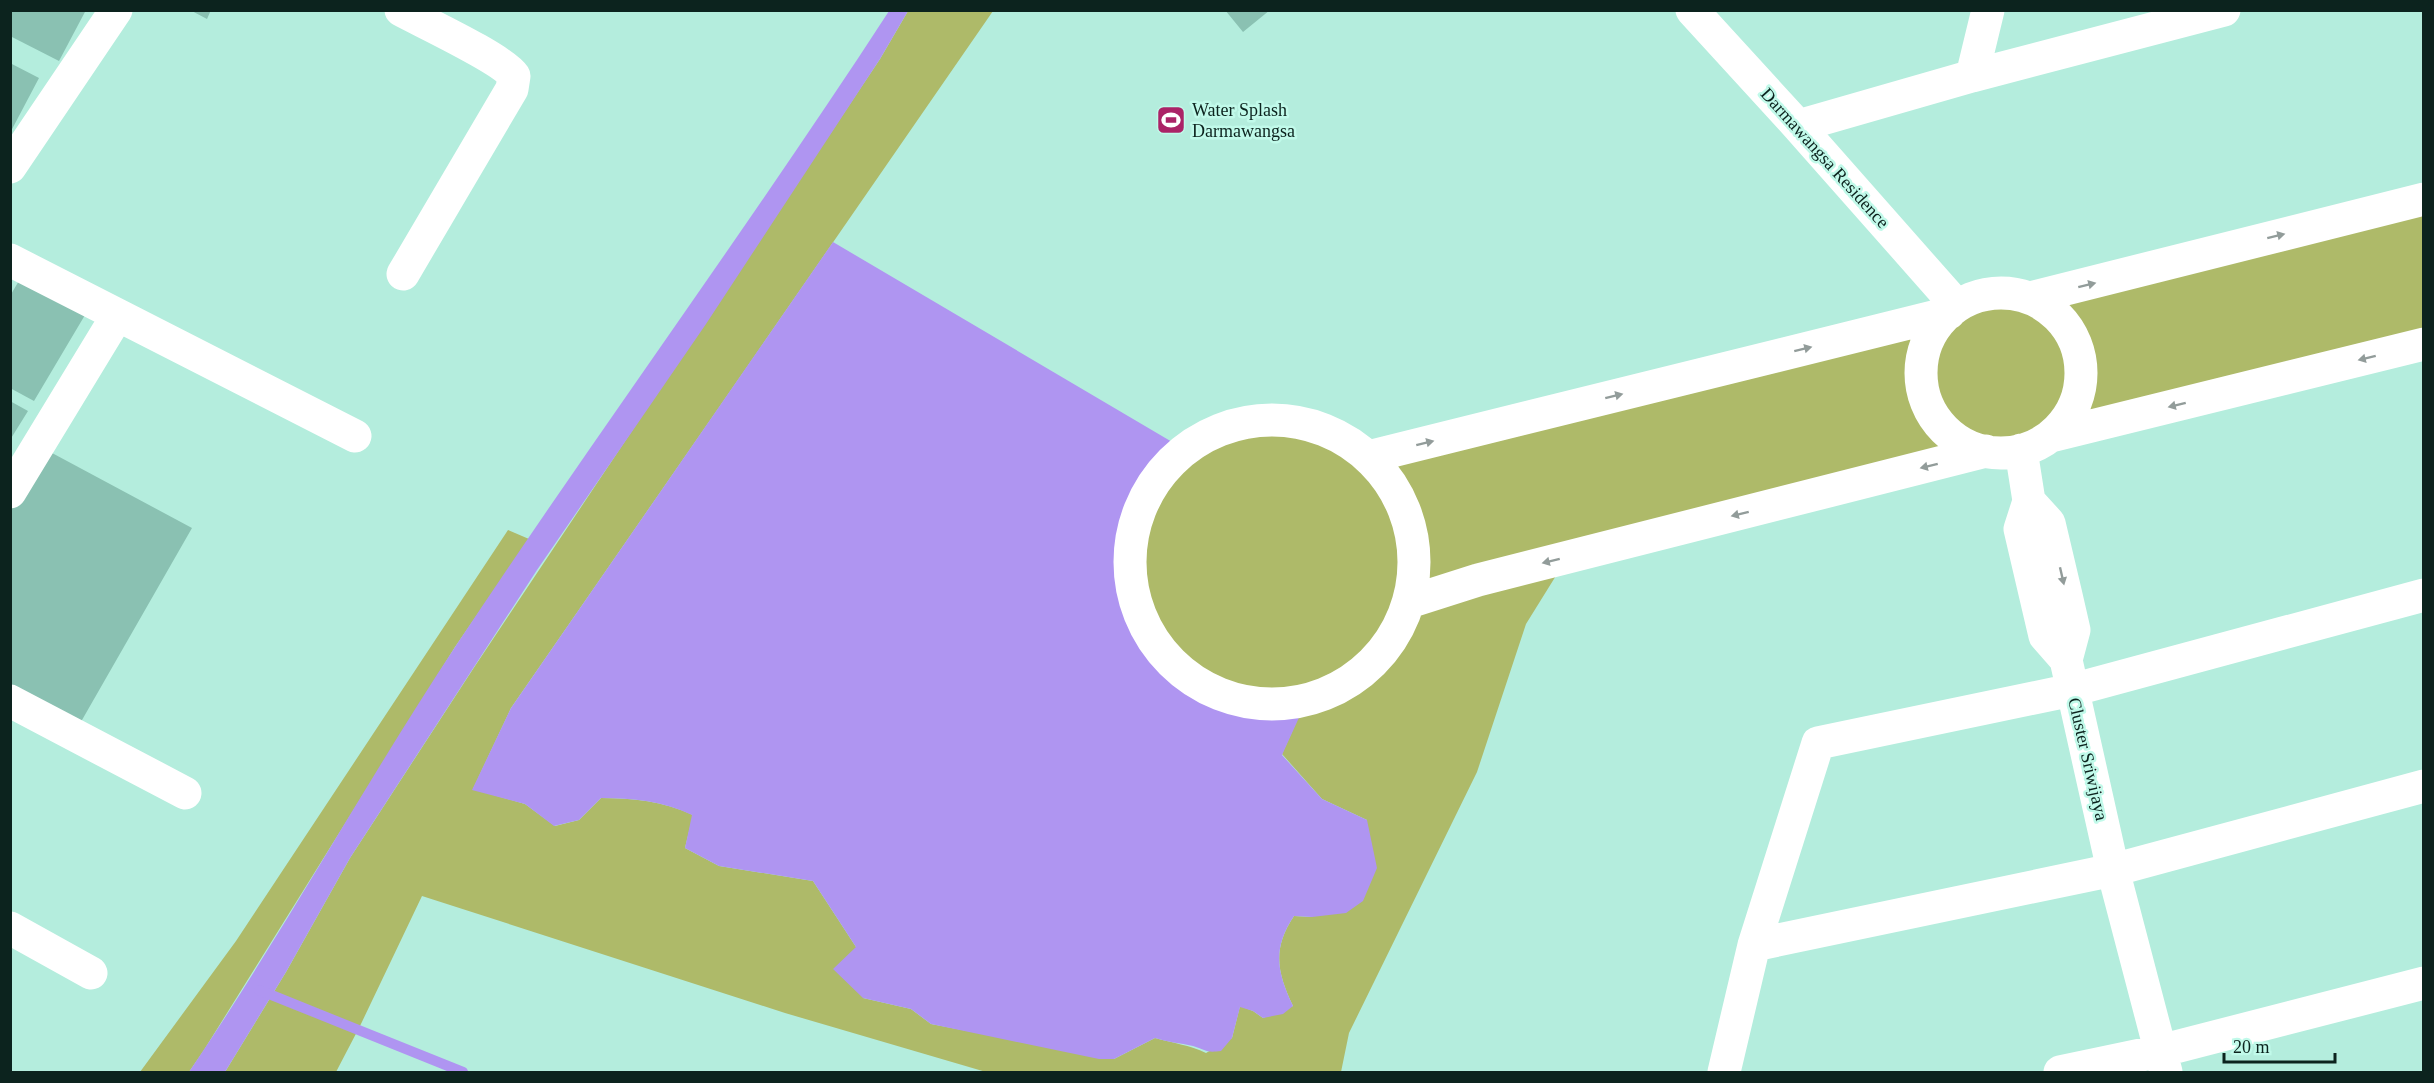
<svg xmlns="http://www.w3.org/2000/svg" width="2434" height="1083" font-family="Georgia,serif">
<style>
.green{fill:#aeba69}
.water{fill:#af95f1}
.lines{fill:none;stroke-linecap:round;stroke-linejoin:round}
.stream{stroke:#af95f1;stroke-width:10}
.building{fill:#8ac1b2}
.minor{stroke:#fff;stroke-width:33}
.oneway{fill:#929c9a}
.labels{text-anchor:middle;dominant-baseline:central;stroke-width:5;stroke-linejoin:round;paint-order:stroke}
.poi-label{font-size:18px;fill:#0c231e;stroke:#c1faea;text-anchor:start}
.street-label{font-size:18px;fill:#0c231e;stroke:#c1faea}
</style>
<rect width="100%" height="100%" fill="#b4eddd"/>
<path class="green" d="M908,11H993L511,708L473,789L525,804L555,826L579,820L601,798C633,798 663,801 693,815L685,848L719,866L813,881L856,947L863,998L911,1009L931,1024L1114,1059L1155,1038C1172,1043 1190,1045 1206,1053L1232,1038L1240,1006L1253,1011L1263,1018L1293,1006C1277,972 1272,949 1294,916L1312,917L1367,820L1322,799L1282,754L1306,700C1257,707 1209,699 1172,663C1065,556 1175,379 1317,427C1337,433 1352,445 1368,457L1957,306C1986,295 1999,291 2030,298L2423,198V344L2054,432C2026,447 2018,453 1986,451L1567,558L1526,624L1477,772L1349,1033L1341,1072H986L785,1013L422,896L360,1026L336,1072H225L286,972L350,858L475,666L880,59Z
M508,530L529,539L455,647L204,1050L189,1072H140L236,941Z"/>
<path class="water" d="M889,11H908L880,59L706,324L537,570L350,858L286,972L225,1072H189C283,933 364,785 457,644C598,431 750,225 889,11Z
M833,242L1184,449C1169,463 1154,476 1145,494C1101,582 1152,684 1248,702C1268,706 1287,702 1307,700L1282,755L1322,799L1367,820L1377,868L1363,901L1346,913L1312,917L1294,916C1272,949 1277,972 1293,1006L1283,1014L1263,1018L1253,1011L1240,1007L1232,1038L1221,1051C1205,1053 1207,1050 1193,1046C1180,1043 1167,1042 1155,1038L1114,1059H1099L931,1024L911,1009L863,998L833,969L856,947L813,881L719,866L685,848L692,815C663,801 633,798 601,798L579,820L554,826L525,804L472,790L511,708Z"/>
<g class="lines">
<path class="stream" d="M259,990L463,1072"/>
</g>
<path class="building" d="M10,10H86L59,61L10,36Z
M190,10H211L207,19Z
M1225,10H1270L1243,32Z
M10,63L39,78L10,133Z
M20,279L85,315L34,401L10,388V296Z
M10,401L28,411L10,440Z
M39,446L192,528L78,727L10,691V498Z"/>
<g class="lines">
<path class="minor" d="M401,10C423,22 503,59 514,76L512,89L403,274
M1692,10L1798,126L1957,306
M1972,76L1988,10
M1798,126L1972,76L2224,10
M10,167L116,10
M10,260L355,436
M1921 373a80 80 0 1 1 160 0a80 80 0 1 1-160 0Z
M2030,298L2424,199
M1130 562a142 142 0 1 1 284 0a142 142 0 1 1-284 0Z
M2051,436L2424,344
M2021,450L2029,501L2020,529L2045,636L2066,660L2113,870L2166,1072
M1368,457L1949,313
M10,492L117,316
M2029,501L2049,523L2066,595L2074,630L2066,660
M1409,602L1478,580L1986,451
M10,701L185,793
M10,928L91,973
M1754,945L2113,870L2424,786
M1724,1072L1754,945L1818,743L2072,690L2424,595
M2060,1072L2160,1051L2424,983"/>
</g>
<defs><path id="oneway-solid" d="M-6-.8H1V-3.2L6.5 0L1 3.2V.8H-6Z" transform="scale(1.5)"/></defs>
<g class="oneway">
<use href="#oneway-solid" transform="translate(2276 236) rotate(-14)"/>
<use href="#oneway-solid" transform="translate(2087 285) rotate(-14)"/>
<use href="#oneway-solid" transform="translate(1803 349) rotate(-14)"/>
<use href="#oneway-solid" transform="translate(2367 358) rotate(166)"/>
<use href="#oneway-solid" transform="translate(1614 396) rotate(-14)"/>
<use href="#oneway-solid" transform="translate(2177 405) rotate(166)"/>
<use href="#oneway-solid" transform="translate(1425 443) rotate(-14)"/>
<use href="#oneway-solid" transform="translate(1929 466) rotate(166)"/>
<use href="#oneway-solid" transform="translate(1740 514) rotate(166)"/>
<use href="#oneway-solid" transform="translate(1551 561) rotate(166)"/>
<use href="#oneway-solid" transform="translate(2062 576) rotate(77)"/>
</g>
<defs>
<g id="stadium-square" transform="scale(1.5)"><rect x="-9" y="-9" width="18" height="18" rx="4" fill="#ab2367" stroke="#c1faea"/><path d="M0-5a6.5 5 0 1 0 0 10a6.5 5 0 1 0 0-10ZM-3.5-1.8h7v3.6h-7Z" fill="#fff"/></g>
</defs>
<g fill-rule="evenodd">
<use href="#stadium-square" x="1171" y="120"/>
</g>
<g class="labels">
<g class="poi-label">
<text x="1192" y="110">Water Splash<tspan x="1192" dy="21">Darmawangsa</tspan></text>
</g>
<g class="street-label">
<text transform="translate(1825 158) rotate(48)">Darmawangsa Residence</text>
<text transform="translate(2088 759) rotate(77)">Cluster Sriwijaya</text>
</g>
</g>
<rect width="2434" height="1083" fill="none" stroke="#0c231e" stroke-width="24"/>
<path d="M2224 1053v9h111v-9" fill="none" stroke="#0c231e" stroke-width="3"/>
<text x="2233" y="1053" font-size="18" fill="#0c231e" stroke="#c1faea" stroke-width="4.5" paint-order="stroke">20 m</text>
</svg>
